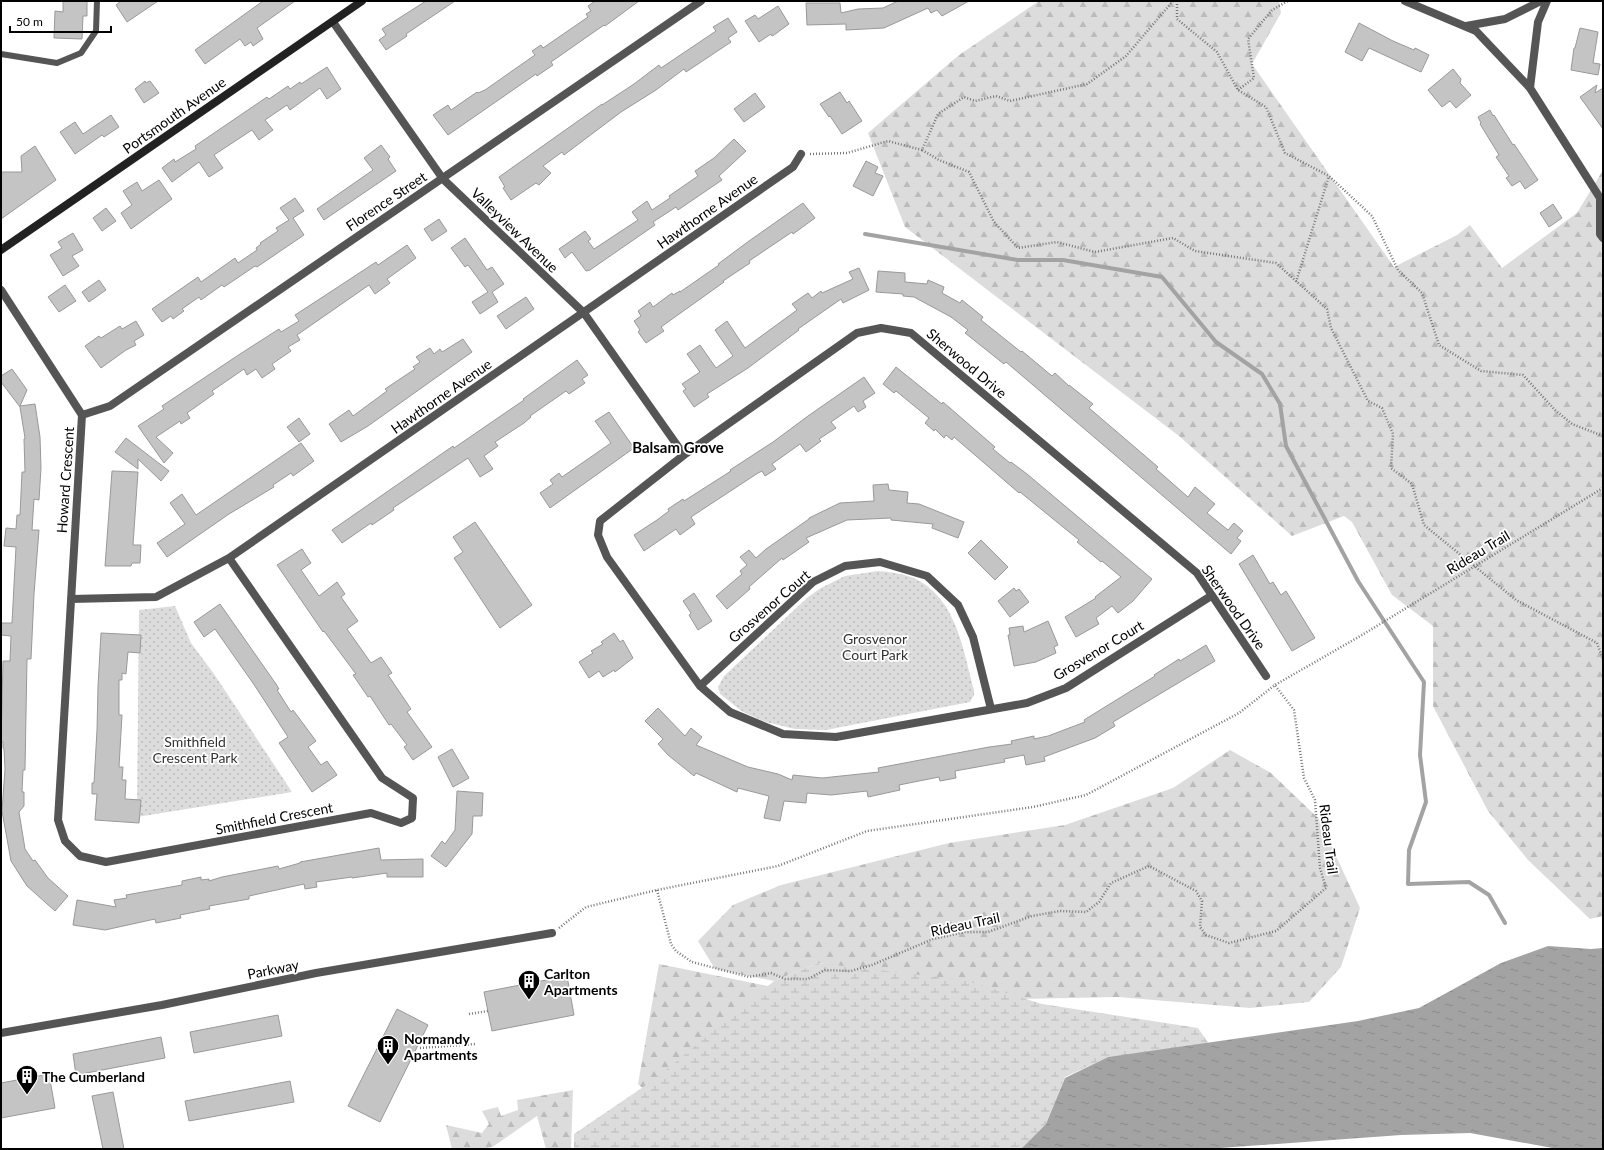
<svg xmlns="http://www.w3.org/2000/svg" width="1604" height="1150" font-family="Lato,sans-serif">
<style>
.forest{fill:url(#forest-firs)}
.wetland{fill:url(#wetland-marsh)}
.park{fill:url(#park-dots)}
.water{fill:url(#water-ripples)}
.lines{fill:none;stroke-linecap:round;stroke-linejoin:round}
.stream{stroke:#a3a3a3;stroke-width:4}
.building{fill:#c4c4c4;stroke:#999}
.path{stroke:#777;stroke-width:2.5;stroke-dasharray:1 2;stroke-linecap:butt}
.lane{stroke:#555;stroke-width:6}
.street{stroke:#555;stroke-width:8}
.secondary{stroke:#222;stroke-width:8}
.labels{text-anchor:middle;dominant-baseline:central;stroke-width:3.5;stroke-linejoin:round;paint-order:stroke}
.street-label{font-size:14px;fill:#000;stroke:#fff}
.park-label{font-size:14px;fill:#333;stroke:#fff}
.poi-label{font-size:14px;font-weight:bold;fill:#000;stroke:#fff;text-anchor:start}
.neighbourhood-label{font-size:15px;font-weight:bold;fill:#000;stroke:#fff}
</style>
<defs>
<pattern id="forest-firs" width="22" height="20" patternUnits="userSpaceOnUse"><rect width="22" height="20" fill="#dcdcdc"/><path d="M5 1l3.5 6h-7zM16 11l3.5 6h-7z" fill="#bbb"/></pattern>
<pattern id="wetland-marsh" width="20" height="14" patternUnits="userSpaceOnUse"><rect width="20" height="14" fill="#dcdcdc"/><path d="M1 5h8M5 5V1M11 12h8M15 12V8" fill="none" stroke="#bbb"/></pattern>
<pattern id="park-dots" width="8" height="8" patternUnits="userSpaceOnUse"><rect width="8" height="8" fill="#dcdcdc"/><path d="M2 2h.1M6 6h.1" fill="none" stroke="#bbb" stroke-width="1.8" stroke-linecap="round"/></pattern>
<pattern id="water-ripples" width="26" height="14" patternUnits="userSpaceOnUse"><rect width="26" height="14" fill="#a3a3a3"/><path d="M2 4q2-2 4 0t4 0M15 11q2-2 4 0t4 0" fill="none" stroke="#8b8b8b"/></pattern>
</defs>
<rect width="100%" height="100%" fill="#fff"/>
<path class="forest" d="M1039,1H1279L1281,13L1252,64L1394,267L1457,235L1470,225L1502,268L1577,213L1603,170V916L1590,919L1528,860L1488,811L1433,706V626L1392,595L1352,522L1344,516L1292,536L1179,436L905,227L868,133L959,55Z
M1230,750L1271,773L1319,819L1360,908L1341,967L1309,1002L1250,1008L1118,997L1020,999L818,963L774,981L715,969L698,941L733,905L781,885L949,843L1065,825L1173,788Z
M659,964L813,995L658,1103L638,1084Z
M573,1090L571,1149H546L537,1116L494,1146L485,1149H452L446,1125L482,1133L489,1124L482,1111L498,1107L501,1116L518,1110L517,1100Z"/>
<path class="wetland" d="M818,963L964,980L1042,1004L1198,1028L1209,1044L1108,1057L1065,1077L1046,1124L1021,1149H574V1134L655,1079L774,981Z"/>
<path class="park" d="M878,571C889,572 900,573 911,577C956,595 963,649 974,690V695L970,702L826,730L795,729L766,722L743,712L720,694L718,687L724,676L808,597L821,588L845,576Z
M175,606L191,643L214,674L292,792L137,817L139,610Z"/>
<path class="water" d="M1548,946L1591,949L1603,948V1149H1558L1470,1133L1401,1135L1206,1149H1021L1046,1124L1065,1078L1108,1057L1358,1021L1419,1008L1501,963Z"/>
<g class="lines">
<path class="stream" d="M865,234L1018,260H1063L1162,277L1216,342L1262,374L1280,404L1286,446L1358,581L1424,682L1420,755L1426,802L1409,850L1408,884L1469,882L1489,895L1505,923"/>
</g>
<path class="building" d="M63,1H87V16H83L82,39L54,38L55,11L63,12Z
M121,1H158L127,22L116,5Z
M263,1H295L257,28L263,39L253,46L251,42L245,46L240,39L205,64L195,50Z
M426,1H455L406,34L407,36L386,50L379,40L386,35L382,29Z
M595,1H639L605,26L604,25L551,62L553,65L537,76L536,74L448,135L433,115L448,105L451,110L477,92L478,93L485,90L512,71L535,55L532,51L541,45L543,48L588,17L586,14L591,11L588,6Z
M898,1H969L942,16L937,10L931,13L928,8L884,28L846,30V24L807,25L806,3H840L841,13L858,9L883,8Z
M778,6L789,24L774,35L772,36L771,34L759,42L745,21L755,15L758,19Z
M728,18L737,32L728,38L731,42L686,72L684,69L656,90L621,112L564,155L562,152L543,166L551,173L539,185L536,183L511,200L503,188L505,187L499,177L602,104V105L634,84L659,65L661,68L716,31L713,27Z
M1359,23L1393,41L1414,50L1415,48L1429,55L1421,72L1369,48L1362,61L1345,52Z
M1580,28L1598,32L1593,63L1600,64L1598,75L1571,70L1574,48H1575Z
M327,67L341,89L327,99L320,88L290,110L287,105L265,120L273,130L259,140L252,130L214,155L223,168L209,177L199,162L172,182L162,168L174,159L175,162L196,149L195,146L267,97L269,99L288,86L290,89L300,82L301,84Z
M1453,69L1461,79L1460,83L1471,95L1456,108L1450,101L1442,107L1428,90Z
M145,81L146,83L150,81L159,93L144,103L135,89Z
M1597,85L1595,93L1603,88V129L1580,97Z
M840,92L847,103L849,101L862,121L842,134L830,116L829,117L820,104Z
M755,93L765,107L744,122L734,109Z
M1490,110L1493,116L1494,115L1513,145L1514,144L1538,180L1525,189L1520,181L1512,186L1506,178L1509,176L1496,157L1499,155L1480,124L1481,123L1478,117Z
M111,115L119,127L104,137L102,135L75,154L60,132L75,122L83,134Z
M734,139L746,151L719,176L722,180L678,210L676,207L653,222L655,225L590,270L586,271L572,252L565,258L559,249L585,231L591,239L588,241L594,249L638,220L632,212L647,201L652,210L670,198L669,196L698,176L695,171L714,158Z
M381,145L390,157L388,159L396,171L324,220L317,209L373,170L364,158Z
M35,146L56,180L1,219V172H22L21,156Z
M866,161L878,167L875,173L883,176L873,196L853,186Z
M159,180L172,199L131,229L121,213L132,205L123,191L137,182L142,191Z
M295,198L304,211L293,218L304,235L257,267L255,266L224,287L222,285L201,300L199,297L182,309L184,311L173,319L171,316L162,322L152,309L198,277L201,282L235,258L238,263L257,250L256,248L261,244L260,243L278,231L276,228L289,220L280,208Z
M803,203L815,218L793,234L792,232L749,261L750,263L723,281L724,282L661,327L664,331L646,343L638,332L640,330L634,321L641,316L638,311L650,302L653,307L672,293L673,295L680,291V292L719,265L718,264L749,241Z
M1553,204L1562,218L1549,227L1540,213Z
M106,208L116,221L102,231L93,218Z
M439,219L447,231L432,241L424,229Z
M73,233L83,250L72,256L79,266L63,276L50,255L62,248L58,242Z
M465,238L487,270L492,267L504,284L492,292L498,302L480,314L472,302L488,292L468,265L465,267L451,248Z
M407,245L416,258L387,279L390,283L375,294L369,285L297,335L300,340L288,347L291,351L272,364L275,369L262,378L256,369L247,375L244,369L212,391L214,394L187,413L190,418L181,424L180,421L156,437L173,453L164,463L138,426L164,409L162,406L240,354L279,329L281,332L299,321L295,315L338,287L376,262L378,265Z
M859,268L869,290L843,303L841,299L798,329L799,330L748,368L707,394L709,397L694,407L683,391L686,389L682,384L700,372L687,354L700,345L716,368L733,356L715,330L727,321L745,348L797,310L792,304L808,293L812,298L821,291L822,293L853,279L849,272Z
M878,271L905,273V282L927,284L928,280L944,287L942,293L960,303L962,300L983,317L981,320L1021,352L1022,351L1052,376L1055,373L1069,386V385L1093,404L1089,408L1158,467L1156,469L1188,497L1195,487L1215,504L1207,513L1228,530L1234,523L1243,531L1237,538L1241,541L1231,554L1006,362L1004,364L965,333L968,330L951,317L914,297L903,296V294L876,292Z
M99,280L106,290L89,302L82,292Z
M65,285L76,301L59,312L48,297Z
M526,297L534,309L506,329L497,316Z
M136,321L144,335L134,341L136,345L126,350L101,368L85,346L99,336L101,338L120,326L122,329Z
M463,339L472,352L368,426L341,442L329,424L349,410L353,416L387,391L385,389L415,369L413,367L420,362L416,357L430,348L434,354L440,349L442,352Z
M577,360L588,375L582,379L585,383L569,394L566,391L530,416L531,417L524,423L495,442L498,446L484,456L493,469L480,477L468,458L393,508L394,510L372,525L371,523L342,543L332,530L453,446L454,448L524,400L523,399Z
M896,367L942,404L943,402L995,447L993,449L1010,463L1011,462L1027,474L1152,579L1133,601L1118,613L1112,606L1096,618L1099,624L1076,637L1065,617L1096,598L1095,597L1121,577L1102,561L1101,562L1077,542L1079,540L1020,492L1019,493L954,437L952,440L946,435L944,438L935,429L934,431L925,423L929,418L896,391L894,393L883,384Z
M12,369L27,390L20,406L35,404L40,437L41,468L39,500L34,499L32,530H39L34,594L31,659H27L25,770H23L22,792H24V806L19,812L25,849L33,861L35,860L48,878L68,896L55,911L27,886L11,861L2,811L5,769L4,749L3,748V742H1L3,661H10L11,636L1,635V623H12L16,547L4,546L6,528L16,529L17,515H20L22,472H25L24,439L25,438L20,407L1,382V376Z
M864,377L875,393L863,401L866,407L858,412L854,406L831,422L836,428L819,439L821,441L806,452L800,444L772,464L776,469L765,476L762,471L758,473L691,517L695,524L680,535L676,529L644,551L634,535L657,520L669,511L668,509L683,499L684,501L720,478L731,471L730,470L773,442L808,416Z
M609,412L634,448L550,508L540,493L553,484L550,480L559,473L562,477L611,443L595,421Z
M299,418L310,434L299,442L287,427Z
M126,438L169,471L161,481L138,459V469L115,452Z
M301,443L314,461L293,476L291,473L273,485L274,487L229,514L167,557L157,543L185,524L170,503L182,494L196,515Z
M112,471L138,472L133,545H141L140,563H132L131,566H105Z
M888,484L889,490L908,492L907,503L919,504L964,522L958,538L932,528L933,524L891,520V518L847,520L806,538L809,542L783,560L782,558L749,587L750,589L727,609L716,596L742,574L740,571L747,565L740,557L749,550L756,558L766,549L809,519V518L840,503L874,501L873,485Z
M475,522L532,605L500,628L454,558L463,552L453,537Z
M981,540L1008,567L995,580L968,553Z
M302,549L311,563L301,570L319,596L337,582L345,594L341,597L358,621L347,629L371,663L381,657L392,673L388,675L411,709L407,712L432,747L413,760L404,747L407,745L391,724L389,725L370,696L368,697L353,675L356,674L324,631L323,632L277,565Z
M1253,555L1270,584L1273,582L1281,595L1286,591L1315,638L1292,651L1239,564Z
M1014,588L1016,591L1019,589L1029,602L1010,617L998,601Z
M694,593L712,621L698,630L689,615L691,613L683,601Z
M220,604L276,684L279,689L277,690L291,712L293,710L316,741L308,747L321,765L327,761L337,775L312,792L279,743L288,737L255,686L215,629L204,637L194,622Z
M1048,621L1058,645L1054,647L1056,653L1036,662L1014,666L1008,635H1010L1009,628L1023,626L1024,632Z
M101,633L141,635L140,653L128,652L126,674L122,673V680H119V715H122L119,767H123L122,780H126L125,799L141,800L139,823L95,820L97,794H92V783H94L97,730L98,686Z
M614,633L620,642L623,640L633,658L615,672L614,670L603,677L599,671L589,678L579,662L593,653L591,651L603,644L601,642Z
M1206,645L1215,661L1113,722L1115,726L1095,738L1044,757L1045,761L1026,765L1024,755L1004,759L1005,762L955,771L956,778L940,781L939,777L899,785L900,790L868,797L867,791L831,795L807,793L806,803L784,801L780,821L764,818L769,796L738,788L737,792L696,773L694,776L668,755L658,744L663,739L645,721L658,708L685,736L691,728L702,737L696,745L748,767L778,774L792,780L793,775L822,778L879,772L878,768L989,747L1012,744L1011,741L1034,736V739L1048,736L1085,722L1084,720L1155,676L1154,675L1179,659L1180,661Z
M452,749L469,778L453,787L438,757Z
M457,791L483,793L482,816H473L472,834L446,867L431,856L442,841L445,844L455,830Z
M379,848L381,860L423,859V877H387V873L352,878V877L316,882L317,887L305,889L304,884L249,896V899L209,906L210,909L180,915L181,918L156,923L155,919L105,930L73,925L77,900L116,907L114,900L127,898L126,895L182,885V881L201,877V880L209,879V881L222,877L278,866L279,869L300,863V862Z
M567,976L574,1015L492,1031L484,992Z
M397,1009L428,1025L380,1122L348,1106Z
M278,1015L282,1036L194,1053L190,1032Z
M161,1037L165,1058L76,1075L73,1054Z
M49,1074L55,1108L1,1118V1083Z
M290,1081L294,1102L189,1121L185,1101Z
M113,1092L124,1149H103L92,1096Z"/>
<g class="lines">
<path class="path" d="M1173,1L1126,56L1087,84L1010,101L996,96L975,101L964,97L938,114L922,150L939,160L969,172L994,222L1018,248L1057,242L1095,252L1173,238L1195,251L1276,263L1327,309L1331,328L1368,401L1382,408L1393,434L1391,468L1412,484L1424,525L1516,600L1597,643L1603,659
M1177,1V19L1217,52L1238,90L1266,107L1285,153L1329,176L1372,216L1398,270L1422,293L1439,345L1481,371L1523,375L1555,410L1572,424L1603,436
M1238,90L1254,78L1248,39L1272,10L1288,1
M810,154L847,153L888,141L922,150
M1296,282L1329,176
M657,890L671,944L676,951L692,962L749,977L771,973L785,979H808L825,970L851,971L872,965L933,939L965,932H988L1032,916L1060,911L1086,912L1099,902L1111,883L1149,866L1196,891L1202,901L1200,927L1206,935L1229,943L1276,931L1326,888L1320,868L1315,800L1304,778L1294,710L1274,684
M559,928L586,907L657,890L778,866L867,831L1033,807L1086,795L1239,713L1275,685L1362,635L1603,488
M469,1014L488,1011
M420,1048L476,1044"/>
<path class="lane" d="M1,54L57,63L81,53L96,31L97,1"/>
<path class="street" d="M1405,1L1476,31L1530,88L1600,198V234L1603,238
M333,22L443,179L584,313L684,455
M1466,26L1505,19L1541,1
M1530,88L1538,22L1547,1
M1,290L82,415L58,820L65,841L80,856L106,862L371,813L401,823L412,818L413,798L382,778L229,558
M82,415L110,406L701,1
M1211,596L1066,688L1027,703L836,737L783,734L730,712L700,686L607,557L598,535L600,521L684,455L857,333L881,328L911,333L1197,573L1266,676
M71,599L156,597L229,558L793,167L801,154
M700,686L813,582L845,566L880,562L927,576L958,605L973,637L991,709
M1,1033L162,1005L316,973L552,933"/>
<path class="secondary" d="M1,250L362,1"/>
</g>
<defs>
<g id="building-pin" transform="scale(1.15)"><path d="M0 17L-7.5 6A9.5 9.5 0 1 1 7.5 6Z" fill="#000" stroke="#fff"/><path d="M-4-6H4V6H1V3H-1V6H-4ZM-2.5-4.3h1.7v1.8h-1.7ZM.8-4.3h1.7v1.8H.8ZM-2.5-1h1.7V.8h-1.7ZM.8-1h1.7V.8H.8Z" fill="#fff"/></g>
</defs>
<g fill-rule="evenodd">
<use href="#building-pin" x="529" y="981"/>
<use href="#building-pin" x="388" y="1046"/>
<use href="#building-pin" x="27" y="1076"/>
</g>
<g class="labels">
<g class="street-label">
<text transform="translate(174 115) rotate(-35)">Portsmouth Avenue</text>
<text transform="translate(386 201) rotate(-34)">Florence Street</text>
<text transform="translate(707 211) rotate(-35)">Hawthorne Avenue</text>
<text transform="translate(515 230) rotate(44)">Valleyview Avenue</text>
<text transform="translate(967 363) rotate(40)">Sherwood Drive</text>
<text transform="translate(441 396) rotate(-35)">Hawthorne Avenue</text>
<text transform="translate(65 480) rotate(-86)">Howard Crescent</text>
<text transform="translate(1478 552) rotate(-31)">Rideau Trail</text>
<text transform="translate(769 606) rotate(-41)">Grosvenor Court</text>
<text transform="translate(1234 607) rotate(55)">Sherwood Drive</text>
<text transform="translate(1098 650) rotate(-31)">Grosvenor Court</text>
<text transform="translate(274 818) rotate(-11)">Smithfield Crescent</text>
<text transform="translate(1329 839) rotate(83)">Rideau Trail</text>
<text transform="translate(965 924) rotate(-12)">Rideau Trail</text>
<text transform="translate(273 969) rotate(-11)">Parkway</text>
</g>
<g class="park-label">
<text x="875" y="638">Grosvenor<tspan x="875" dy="16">Court Park</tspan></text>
<text x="195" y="741">Smithfield<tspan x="195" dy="16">Crescent Park</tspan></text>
</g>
<g class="poi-label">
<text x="544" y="973">Carlton<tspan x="544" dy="16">Apartments</tspan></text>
<text x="404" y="1038">Normandy<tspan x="404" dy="16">Apartments</tspan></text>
<text x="42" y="1076">The Cumberland</text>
</g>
<g class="neighbourhood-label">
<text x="678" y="447">Balsam Grove</text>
</g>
</g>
<rect width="1604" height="1150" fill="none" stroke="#000000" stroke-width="4"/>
<path d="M10 26v6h101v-6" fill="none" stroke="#000000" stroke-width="2"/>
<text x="16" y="26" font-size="12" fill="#000000" stroke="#ffffff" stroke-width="3" paint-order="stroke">50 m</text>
</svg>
